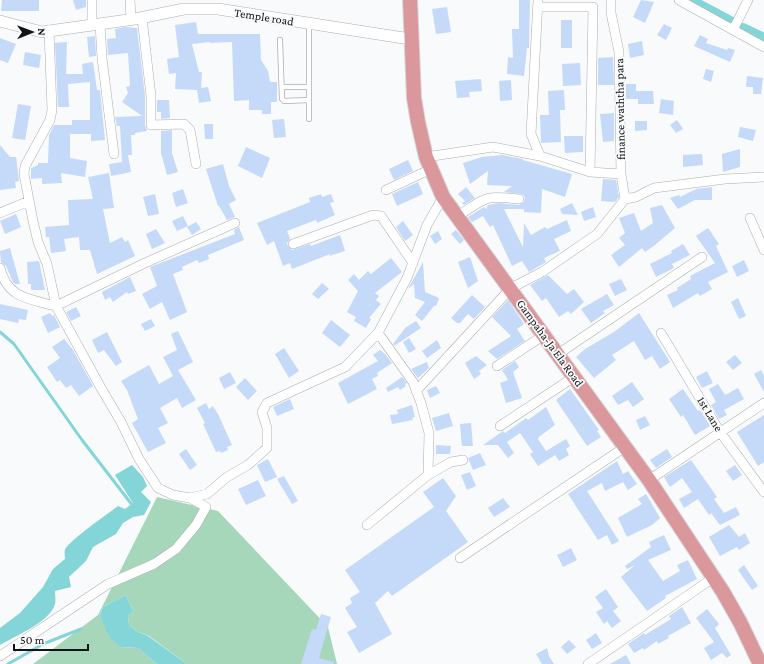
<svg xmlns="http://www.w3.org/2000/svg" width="764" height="664" font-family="'Crimson Pro',serif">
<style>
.green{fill:#a7d7ba}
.water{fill:#83d5d7}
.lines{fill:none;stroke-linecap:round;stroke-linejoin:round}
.stream{stroke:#83d5d7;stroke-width:3}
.canal{stroke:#83d5d7;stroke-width:10}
.building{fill:#c5daf8}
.service-casing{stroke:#acadaf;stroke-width:6}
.minor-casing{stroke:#acadaf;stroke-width:10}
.tertiary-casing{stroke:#acadaf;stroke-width:12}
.trunk-casing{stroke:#d4d5d5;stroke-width:16}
.service{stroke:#fff;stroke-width:4.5}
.minor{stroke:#fff;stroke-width:9}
.tertiary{stroke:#fff;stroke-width:11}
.trunk{stroke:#db989c;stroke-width:14}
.labels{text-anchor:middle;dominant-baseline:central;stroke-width:3.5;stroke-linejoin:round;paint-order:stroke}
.street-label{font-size:12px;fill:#121313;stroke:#f8fafc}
</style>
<rect width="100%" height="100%" fill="#f8fafc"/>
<path class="green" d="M157,497L218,511L328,627L337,664H187L149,636L136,631L129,625L128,616L133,612L126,595L103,607L100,616L121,647L138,648L157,664H33L98,615Z"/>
<path class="water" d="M132,465L143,477L147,486L141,492L151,502L144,515L133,517L123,523L116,534L93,547L86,561L69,577L71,587L55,591C55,595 56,601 55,604C50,622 15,636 0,645V628L20,613L43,587L53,569L65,559C65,556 64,553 65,550C66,543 110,512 118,506L125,509L133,503L115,475Z
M126,595L133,612L128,616L129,625L136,631L148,636L187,664H157L138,648L121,647L112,640L107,632L100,616L103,607Z"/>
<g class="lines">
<path class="stream" d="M0,332L14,344L82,440L133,506
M8,664L43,644L81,629"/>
<path class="canal" d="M691,0L732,22
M743,28L764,38"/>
</g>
<path class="building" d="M2,0H39V11H1Z
M73,0H86V7L76,10Z
M519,0H530L529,48H527L524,76L507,74L508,57L513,58L512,29H519Z
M641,0L654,2L645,23L633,17Z
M447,7L451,32L436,34L432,9Z
M561,20H572V48H561Z
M196,22L198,34H260L261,60L268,71L270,82H277V102H271V114H262V110H249V100L234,101L232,42L210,43V42L192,44L199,72H202L201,88L208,87L211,101L199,103L197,90L175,89L176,73L169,74L167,59L179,57L175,25Z
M664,24L672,28L666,40L657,35Z
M125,27L137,28L145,96V125L147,131L135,133V135H131L132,155H128L131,172L111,176L109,164L122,162L120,126H117L115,117L142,116L122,102L128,93L126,87L130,86L128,53L108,55L107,39L116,38L115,29Z
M700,35L708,39L706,43L727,50L728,48L735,50L730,62L694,46Z
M95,36L96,56L89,57L87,37Z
M0,38L16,44L8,63L0,60Z
M642,41L644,55L630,58L628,44Z
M67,42L66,74H83L82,64L93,62L97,90H100L105,140L91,141V134H70V158L87,161L85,177L61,173L62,183L42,184V178L31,179V168L38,165V163H48L49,135L54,125H72V120H90V82L68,84L69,107H58L55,43Z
M25,52L41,55L39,68L23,65Z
M613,57L614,85H598V58Z
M580,63L581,85L563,86L562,64Z
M706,69L714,71L711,82L703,79Z
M747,76L763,78L761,94H753V87H746Z
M481,79L482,91L469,92L470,97L457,98L455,81Z
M511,80L512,100L500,101L499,81Z
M626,84H636V91H653L654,104H638V99H626Z
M564,90L565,110H560L561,142L541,143L540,115H549L548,91Z
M661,99L674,101L673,115L659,113Z
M157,100H169L170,118L161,119V112H157Z
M18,104L31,106L25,140L12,138Z
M614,113V141L603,142L600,114Z
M284,119L286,137L274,138L272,120Z
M677,120L683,129L676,133L670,125Z
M635,121H647V130L635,131Z
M204,124H213V139H205Z
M740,127L756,130L753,141L738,137Z
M172,130V153L178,172L167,175L161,153V131Z
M564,136H583V152L565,153Z
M0,145L10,157H16L19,181L15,182L16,188L0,190Z
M246,147L270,158L262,178L238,166Z
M740,149V167L723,172L722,154Z
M702,154L703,165L683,167V155Z
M502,155L523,159V160L572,174L565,197L542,189L541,213L524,212V209H504L523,247L524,223L531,235L545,227L547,229L567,220L571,231L554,239L560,251L544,258L546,262L529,272L522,261L512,266L493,225L490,227L483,216L472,222L468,217L484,207L486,209L488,205L499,203L519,205L524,202L525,197L522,194L504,192L512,186L487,185L488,171L470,184L463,163L482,157Z
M408,160L413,171L394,180L389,169Z
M223,164L229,186L236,200L229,204L235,217L227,220L219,206H218L206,169Z
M109,173L114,208L103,209L110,243L122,237L125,242L128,240L135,256L97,274L90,250H80L79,237L64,239L66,251L51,253L49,237H46L45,227L69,225L68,200L93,199L88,177Z
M603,179L616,180L619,197L615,202L601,201Z
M418,182L423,194L397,206L392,194Z
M466,187L475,198L464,205L462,203L465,201L458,194Z
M712,187V200H695L678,209L670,198L679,195L680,197L696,189Z
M183,189L188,203L176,207L172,193Z
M155,194L159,214L148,216L143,197Z
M321,194L322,197L331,194L334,202L330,203L335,215L317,223L316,220L287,231L290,239L287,243L288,246L292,250L310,244L311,246L340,235L345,251L329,256L330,254L292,269L290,263L283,266L274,241L267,245L257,223L310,202L309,198Z
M572,203L578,215L562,214L560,209Z
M662,205L675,228L655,245L645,252L642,248L619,267L611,255L625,245L619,238L625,233L619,218L634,213L641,231L653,223L650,208Z
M593,207L596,217L584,221L581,212Z
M16,214L21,227L5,234L0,221Z
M183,216L188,226L177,231L172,221Z
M403,221L413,235L405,241L396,227Z
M196,222L201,229L192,235L187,227Z
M239,227L244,240L208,255L209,259L199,263L197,260L182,267L183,270L173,274L187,312L170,320L162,302L150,309L142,294L157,286L150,267L235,234L234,230Z
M708,228L719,244L716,246L728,272L708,282L712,289L700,296L698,293L673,308L667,295L678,290L677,288L691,279L690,276L715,263L696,236Z
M156,229L165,243L152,249L146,234Z
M456,230L464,240L460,244L451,234Z
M438,231L442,239L435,244L430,236Z
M683,244L690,255L672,264L674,268L656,277L650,264L672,253L671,251Z
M10,248L20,284H15L13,282L6,266L1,262L0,251Z
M470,257L478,281L468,288L458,262Z
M391,258L402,272L375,293L379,296L376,300L381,304L369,318L371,319L366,328L354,321L356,317L347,312L358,291L348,280L354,274L359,280L368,271L371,274Z
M744,260L749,271L737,277L732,266Z
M39,261L45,290H31V284H28L27,262Z
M423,262L425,292L439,298L436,306H434L422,321L415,315L425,302L415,298L414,284L408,289Z
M548,275L567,294L574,289L584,302L571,314L568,311L559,317L546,298L542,301L530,285Z
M130,277L136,291L128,294L127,292L113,302L110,297L105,300L102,292Z
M621,279L627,290L615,296L609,284Z
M322,283L329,289L318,299L312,294Z
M607,294L614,305L603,311L605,313L591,323L581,309Z
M472,295L485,307L474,319L468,314L460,323H457L451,318Z
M738,298L746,316L739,319L731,302Z
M508,300L524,324L517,329L525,341L497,359L488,351L511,336L492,317Z
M0,304L28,310L26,320L19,319L18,323L0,319Z
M76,307L81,316L71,321L66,312Z
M50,313L52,316L54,315L60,327L48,333L41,317Z
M639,313L670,362L660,369L652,356L645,360L634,341L612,355L616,360L594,378L576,357L585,349L614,332Z
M151,319L155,326L145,331L141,324Z
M331,320L350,335L340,347L322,333Z
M416,321L421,328L394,346L393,344L405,328Z
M178,331L193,362L178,370L196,400L182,408L177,398L160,408L168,423L158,428L166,443L148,452L132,423L138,419L127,390L121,381L149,365L159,384L173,376L163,357L177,350L171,334Z
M107,332L122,362L116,366L104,350L98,353L92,340Z
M409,338L416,349L409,353L403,342Z
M64,339L73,350L93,386L79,396L71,385L66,388L60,380L57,382L47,367L60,358L52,347Z
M437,340L441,348L427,358L422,351Z
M284,348L299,371L289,378L275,354Z
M380,350L385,354L392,363L377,373L378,376L372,379L377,389L348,404L338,383L378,361L373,355Z
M735,355L742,363L733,370L726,362Z
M476,356L487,365L479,371L481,374L474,379L465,363Z
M515,361L519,367L513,372L522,398L506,403L500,383L508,380L502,370Z
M427,362L429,368L418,378L411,369Z
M761,370L764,376V392L754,374Z
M707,371L713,383L702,388L696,377Z
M230,372L236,383L224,389L219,378Z
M402,377L407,383L405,384L406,386L400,390L398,387L388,392L386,388Z
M245,378L257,391L248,400L236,387Z
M632,382L644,399L633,407L628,400L618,405L612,396Z
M718,384L725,395L738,388L744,399L724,410L727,415L719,419L711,405L716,402L709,389Z
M436,386L440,393L430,398L427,390Z
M570,389L599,430L597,431L601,437L587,446L556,400Z
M683,389L698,411L700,410L710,426L695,435L683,415L681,417L669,399Z
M290,399L294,409L277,416L273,407Z
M206,403L209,409L213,406L219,416L232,445L227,447L228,450L221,453L220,451L216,452L203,424L205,423L197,408Z
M412,405L415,417L412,418L413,420L392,424L390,415L398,414L397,410Z
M546,407L555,425L539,437L538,439L546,451L566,439L570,446L566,449L569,455L559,461L555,455L538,466L530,454L533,452L520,433L507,442L514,453L508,458L498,445H483L503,431L505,433L508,431L526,418L528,420Z
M449,413L453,426L436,431L432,418Z
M764,415V462L758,466L737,432Z
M645,416L650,425L640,430L636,420Z
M471,423L473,446H462L460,424Z
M436,445L451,446L450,454H436Z
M186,449L197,465L190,470L179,454Z
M667,449L672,457L656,468L650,460Z
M480,453L486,465L473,470L468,458Z
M268,459L277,477L265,482L257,465Z
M691,460L717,497L714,499L724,513L736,507L740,515L720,525L711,513L709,515L698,499L684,508L679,499L692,492L682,478L670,487L664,477Z
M617,461L623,474L628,471L637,484L628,490L623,482L605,491L602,483L587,491L619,541L612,545L607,535L598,540L568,494Z
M735,465L742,475L733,481L726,471Z
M470,472L476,486L467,490L461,475Z
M284,476L298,501L292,504L277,479Z
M443,478L456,496L446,511L468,542L392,596L388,591L375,603L392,634L359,653L347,632L357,627L345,608L352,603L350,598L360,592L345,570L434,507L423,492Z
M258,480L266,496L246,505L238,489Z
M646,494L660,518L652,525L627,537L618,518L642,504L638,499Z
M503,498L510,507L494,517L488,508Z
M729,525L739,537L745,533L750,543L739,550L737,547L720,556L709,537Z
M664,535L671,550L648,560L663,581L680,571L677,565L688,560L697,579L665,596L666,598L647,611L621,577L635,565L627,569L625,566L651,547L649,542Z
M571,548L577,560L563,567L557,555Z
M744,565L758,586L752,590L738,570Z
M606,589L618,607L613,611L621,621L612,628L607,621L604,624L596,612L603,608L595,597Z
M682,607L691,623L668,636L669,638L658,644L657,641L644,650L643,648L634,653L628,644L644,633L645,635L671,619L669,616Z
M707,609L719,624L715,628L731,655L727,658L722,653L711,660L704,648L714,642L696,618Z
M321,614L331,617L319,658L334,662L333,664H301L312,629L316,630Z
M596,633L602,643L592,649L586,640Z
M569,640L576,647L567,654L561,647Z
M547,648L549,656L554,664H542L536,654Z
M626,655L631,664H610Z"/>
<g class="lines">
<g class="service-casing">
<path id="service" d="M280,40L282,99L284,101L309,100V24
M282,87H309
M309,119V100"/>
</g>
<g class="minor-casing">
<path id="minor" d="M130,0L131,20
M538,0L531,134L540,156
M611,0V13L619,52L621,174L625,199
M679,0L764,47
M538,7H593L590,172
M142,18L151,96V125L184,124L190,130L196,164
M100,24L102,58L114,154
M92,25V0
M49,30L52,110L50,120L25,166L24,174L33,221L38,242L47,264L56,306L101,388L121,422L139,459L158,488L173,495L190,498L207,494L227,477L248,465L267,448V428L262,412L267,403L345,367L378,333L407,278L427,225L443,197
M733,30L748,0
M426,157L493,147L540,156L590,172L621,174
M386,190L431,169
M0,213L29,201
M458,216C487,197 484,195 519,199
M750,218L764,250
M293,244L373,215L381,216L413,263
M0,268C7,298 29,299 56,306L145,263L235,223
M661,333L720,432L764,492
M558,354L702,257
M497,366L544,335
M416,391L511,288L542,272L597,234L625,199L636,197L654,188L725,179L764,177
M500,426L574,377
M428,475L451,462L463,460
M649,480L764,403
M367,525L428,475L429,433L421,403L413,382L378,333
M460,558L625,447
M0,656L108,584L154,564L176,549L196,525L206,507L190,498
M588,664L713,578"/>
</g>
<g class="tertiary-casing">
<path id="tertiary" d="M0,21L42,32L135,19L184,9H218L410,39"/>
</g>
<g class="trunk-casing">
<path id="trunk" d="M410,0L414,98L418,122L426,157L443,197L649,480L723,592L740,622L760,664"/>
</g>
<use href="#service" class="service"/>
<use href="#minor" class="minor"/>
<use href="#tertiary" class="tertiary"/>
<use href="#trunk" class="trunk"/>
</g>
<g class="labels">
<g class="street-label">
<text transform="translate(264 17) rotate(9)">Temple road</text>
<text transform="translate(620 109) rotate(-91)">finance waththa para</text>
<text transform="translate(550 343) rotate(54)">Gampaha-Ja Ela Road</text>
<text transform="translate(710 414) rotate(59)">1st Lane</text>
</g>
</g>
<g transform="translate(32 32) rotate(89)" stroke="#f8fafc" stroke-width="3" paint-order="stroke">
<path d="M0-3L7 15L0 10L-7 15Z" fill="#121313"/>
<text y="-6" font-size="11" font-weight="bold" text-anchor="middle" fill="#121313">N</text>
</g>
<path d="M14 644v6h74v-6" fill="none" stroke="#121313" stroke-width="2"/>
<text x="20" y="644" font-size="12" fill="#121313" stroke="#f8fafc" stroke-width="3" paint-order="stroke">50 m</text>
</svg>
